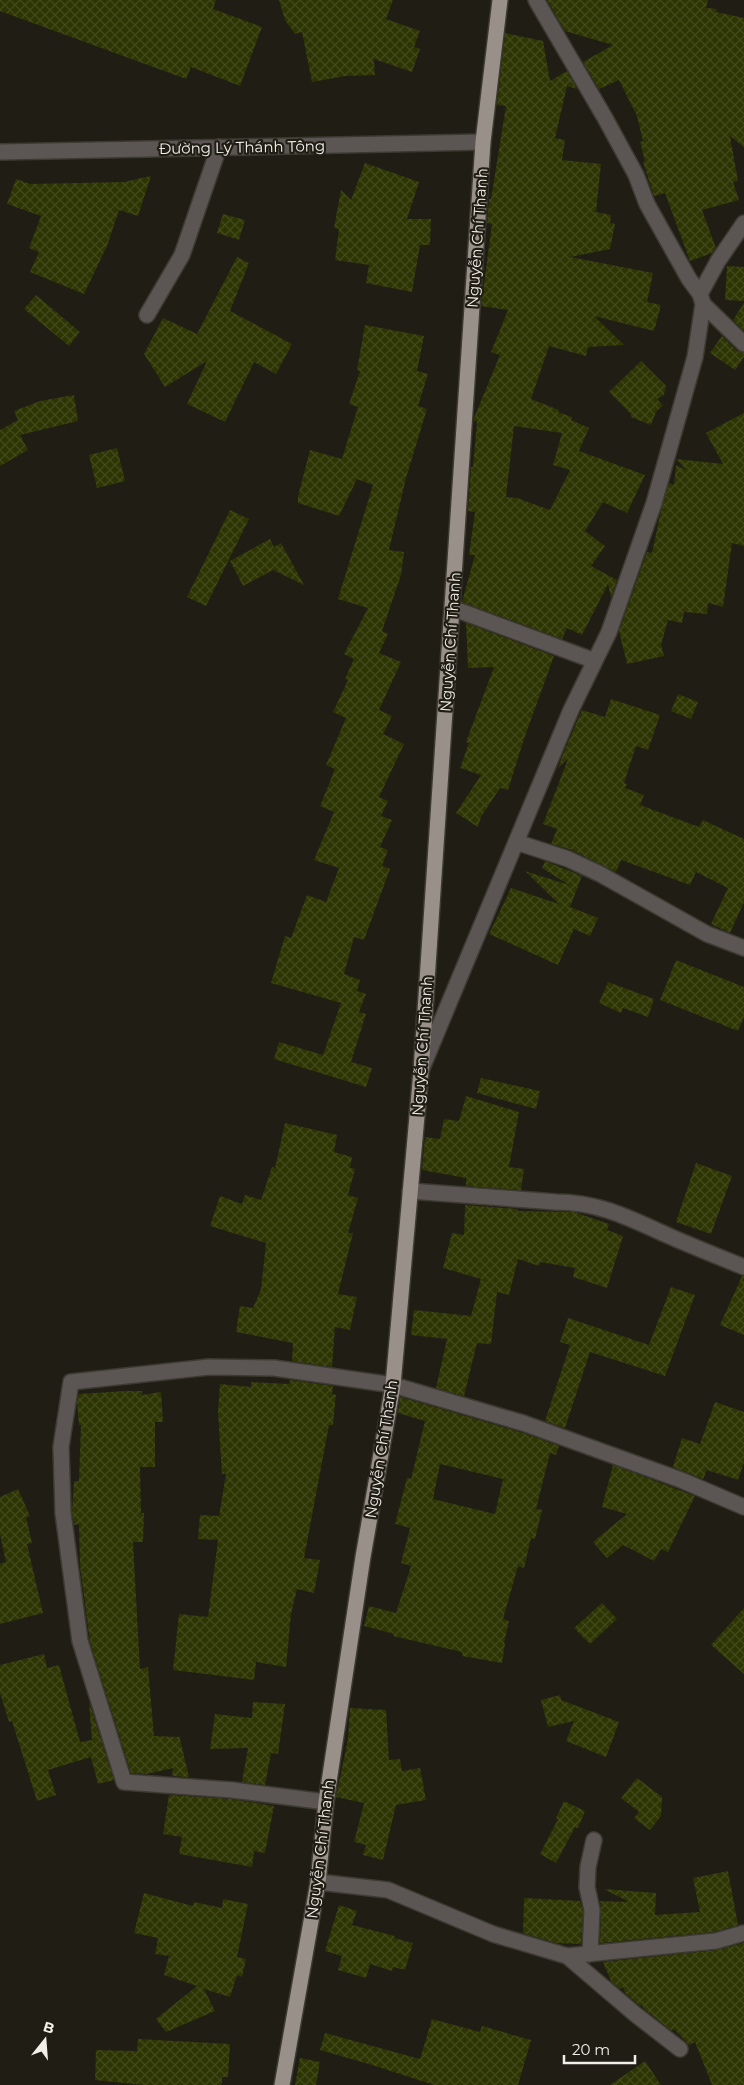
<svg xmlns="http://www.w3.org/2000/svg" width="744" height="2085" font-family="Montserrat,sans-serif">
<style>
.building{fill:url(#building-cross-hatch);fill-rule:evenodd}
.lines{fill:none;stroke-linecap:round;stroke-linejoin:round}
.minor-casing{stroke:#3d3a32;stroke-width:18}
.major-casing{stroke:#3d3a32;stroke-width:18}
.minor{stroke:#5b5653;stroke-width:15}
.major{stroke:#999089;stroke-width:15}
.labels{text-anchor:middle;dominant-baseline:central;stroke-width:4.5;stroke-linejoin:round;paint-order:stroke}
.street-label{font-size:15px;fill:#f2efe9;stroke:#201d14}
</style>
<defs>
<pattern id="building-cross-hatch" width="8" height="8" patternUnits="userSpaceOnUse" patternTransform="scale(1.25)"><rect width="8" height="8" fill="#2d3503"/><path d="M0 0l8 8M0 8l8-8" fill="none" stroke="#42491c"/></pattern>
</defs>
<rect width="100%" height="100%" fill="#201d14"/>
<path class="building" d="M0,0H216L213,9L262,27L240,86L191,67L186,79L0,11Z
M279,0H393L386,19L420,31L414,47L420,49L412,72L374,59L375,75L345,76L312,82L302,32L295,34L285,20Z
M547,0H708L706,8L717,9L716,12L744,18V147L730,136L738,181L733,182L739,200L702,210L716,248L712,253L690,261L665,193L654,196L643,162L645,161L640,142L643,141L637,116L619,80L599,89L583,62L613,45L565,31Z
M505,33L543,41L550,81L567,71L577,89L567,86L555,138L565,140L562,160L601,164L596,212L611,215L610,223L615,224L610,249L570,257L653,273L647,302L661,305L654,331L594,316L624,345L588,347L586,356L549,346L531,399L559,410L558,412L572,417L571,420L589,428L579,451L645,475L627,513L603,502L585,531L605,546L591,566L617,580L611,598L608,584L582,635L567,628L562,639L462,602L475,555H469L475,512L468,511L471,467H473L477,421H474V418L500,355L491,352L508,310L481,306L492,224L487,223L489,199H491L506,106L497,105ZM514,426L562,433L553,465L570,470L550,510L517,498L506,497Z
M365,163L419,182L407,219H431L430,245H420L412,292L366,283L369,265L335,260L339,229L334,228L341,190L351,200Z
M151,176L138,216L119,210L107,246L84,294L30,272L39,252L29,248L41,216L7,204L16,179L30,184L124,182Z
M223,214L245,220L239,240L217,233Z
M237,257L249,263L230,311L292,344L276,374L254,362L225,422L187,404L207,361L165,387L144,354L163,318L197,334Z
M727,266L744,267V301L725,300Z
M36,295L80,332L69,346L24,309Z
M744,303V331L733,320Z
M365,325L424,336L417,371L428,374L418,406L427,409L406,478L389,550L404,552L401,575L382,631L388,634L379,653L401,662L379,710L392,716L383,734L404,744L379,797L388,801L381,816L392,820L380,847L388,850L382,866L390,869L364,940L354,937L344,974L360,980L357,991L366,994L359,1012L366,1014L351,1062L372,1068L366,1087L274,1059L279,1042L323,1055L341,1003L271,983L285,936L291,938L307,895L326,902L339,868L314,860L334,812L320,806L335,769L326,765L346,718L333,712L348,680L345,679L354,659L344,654L368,608L338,599L373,485L357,479L339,516L298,503V496L310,450L342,459L358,407L349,404L360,371L357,370Z
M722,336L737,351L744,353V357L735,370L710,353Z
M641,361L666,386L664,395L657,399L663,405L656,412L651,425L631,417V414L609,392Z
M74,395L78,421L20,435L28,450L0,466V430L18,420L14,411L40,401Z
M744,413V546L732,543L723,607L708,603L707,614L684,612L682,623L668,620L661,645L664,656L627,664L619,631L647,552L652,553L660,515L669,483L674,485L676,465L686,470L676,459L723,464L706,433Z
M117,448L125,481L97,488L89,455Z
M230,510L249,519L206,606L187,597Z
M270,539L274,547L281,543L304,585L273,570L243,586L230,561Z
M466,623L554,656L525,736L508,790L500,788L481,817L478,827L456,813L481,775L460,768L469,743L466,742L494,667L468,668Z
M678,694L698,702L691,719L671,711Z
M611,699L660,715L648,750L636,746L624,783L627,784L625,788L644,795L640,805L699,827L703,820L744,839V902L730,933L711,924L728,888L696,872L690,885L621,860L616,872L572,850L551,844L557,829L543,824L568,759L558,768L563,754L582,710L605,717Z
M545,861L582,876L570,907L598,918L590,936L574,929L558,965L489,934L511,888L559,904L525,871L569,885L542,868Z
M676,960L744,987V1017L738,1031L660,1000Z
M608,982L654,999L648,1017L623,1008L621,1013L599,1003Z
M481,1078L540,1091L536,1109L477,1093Z
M466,1096L519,1112L509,1167L524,1169L521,1190L466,1186V1178L422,1170L425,1137L440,1139L444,1119L459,1121Z
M285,1123L337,1135L334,1152L352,1157L350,1168L355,1169L348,1195L358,1198L348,1233H353L338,1294L357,1297L350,1330L335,1327L332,1367L292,1361L293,1343L236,1332L240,1306L253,1308L261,1289L266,1243L210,1226L220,1196L242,1204L245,1195L261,1200L272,1167L275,1168Z
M696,1163L732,1176L711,1234L676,1222Z
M465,1205L518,1209V1211L574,1212L609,1224L607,1230L623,1236L607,1288L573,1277L575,1268L540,1262L539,1266L518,1259L509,1295L497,1292L491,1344L477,1343L464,1396L436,1388L447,1339L411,1335L414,1310L471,1316L481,1279L443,1268L452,1233L464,1235Z
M742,1276H744V1335L720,1325Z
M671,1287L695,1295L665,1376L590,1352L565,1428L545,1421L570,1345L560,1342L568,1318L649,1345Z
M290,1380L333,1386L332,1394L336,1395L333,1425H329L304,1558L320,1560L314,1593L297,1589L291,1614L286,1667L256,1662L254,1680L173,1670L179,1614L208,1617L218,1540L198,1539L200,1515L219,1516L226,1474H222L218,1412L220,1384L251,1387V1382L289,1384Z
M125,1391H142V1395L161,1392L163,1422H155V1467H140L141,1513H144L143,1542H133L140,1669L148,1667L154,1736L178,1737L179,1735L189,1777L172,1776L173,1768L147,1774L131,1773L90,1642L80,1566L79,1524L74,1525L72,1512L74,1481H79L81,1425H79L77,1402L79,1394Z
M400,1397L520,1432L559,1446L556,1455L550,1453L536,1509L542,1510L535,1539L531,1538L524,1568L518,1566L503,1619L509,1621L504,1643L505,1644L502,1663L462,1656V1652L393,1636L394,1634L364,1626L369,1606L396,1613L411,1566L401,1563L410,1528L395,1524L407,1478L411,1479L425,1421L398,1413ZM440,1464L503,1479L495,1514L433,1499Z
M715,1402L744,1412V1462L738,1480L707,1470L703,1479L673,1467L682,1438L700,1444Z
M613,1465L695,1496L668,1552L661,1549L654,1561L623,1545L607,1558L593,1542L627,1514L602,1507Z
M18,1489L30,1516L26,1517L32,1543L27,1544L43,1613L0,1624V1564L6,1562L0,1534V1497Z
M602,1603L617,1619L590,1644L574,1628Z
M744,1608V1674L711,1645Z
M44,1654L47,1668L59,1665L80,1742L92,1740L89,1702L114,1780L98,1784L91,1757L48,1770L56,1795L37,1801L12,1721L9,1722L0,1693V1665Z
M560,1695L561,1700L619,1722L606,1757L566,1741L574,1721L548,1727L541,1700Z
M253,1702L285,1704L278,1754L271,1753L265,1785L242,1782L248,1748L210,1749L215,1714L252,1718Z
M350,1708L386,1710L389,1760L400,1759L402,1771L420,1768L426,1800L396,1805L383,1860L363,1855L366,1845L354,1842L364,1803L336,1797L348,1739Z
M637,1778L662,1797L661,1816L650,1830L634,1818L639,1812L621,1798Z
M169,1795L231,1799L274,1806L265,1853L254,1851L252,1867L179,1854L182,1837L163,1834Z
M564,1801L585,1811L578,1828L575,1827L556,1863L540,1854L558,1819L556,1818Z
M728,1871L738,1925L714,1932L600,1943L601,1910L600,1901L629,1902L604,1889L656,1893L655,1915L700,1912L693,1878Z
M144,1893L193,1906L194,1902L222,1908L223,1899L248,1904L237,1957L246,1959L242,1977L237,1975L230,1997L204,1989L215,2011L166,2032L156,2019L197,1986L164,1975L169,1956L155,1954L158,1938L134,1933Z
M524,1898L580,1901L583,1911L581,1944L556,1943L523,1933Z
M339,1905L357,1911L352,1925L395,1936L394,1938L413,1943L405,1970L393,1967L392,1971L370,1964L366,1978L338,1970L342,1956L325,1951Z
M744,1943V2085H712L695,2042L689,2045L674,2029L672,2031L644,2009L642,2005L640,2006L625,1993L623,1987L620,1989L611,1981L603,1962L717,1950Z
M432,2019L480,2032L482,2026L531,2040L518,2085H434L372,2065L320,2050L325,2033L420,2059Z
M138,2039L230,2044L228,2077H222V2085H143L95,2080L96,2050L137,2051Z
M300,2058L320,2062L316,2085H295Z
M645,2061L661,2085H610Z"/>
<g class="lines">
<g class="minor-casing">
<path id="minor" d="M536,0L605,118L636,175L647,204L689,279L700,294L703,304L744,344
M0,152L483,142
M700,294L718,261L744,223
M147,315L182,255L219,147
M452,608L595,661
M516,842L568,859L600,874L707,934L744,948
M422,1068L571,710L609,632L654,503L695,357L703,304
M410,1191L556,1202C600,1202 631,1219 669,1236C694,1247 719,1257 744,1267
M326,1802L232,1790L124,1782L80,1641L63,1513L61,1447L71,1382L209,1367L274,1368L393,1385L523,1423L681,1480L744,1507
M318,1882L388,1890L493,1934L567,1956L716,1941L744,1933
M590,1954L592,1910L587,1887L588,1867L594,1840
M567,1956L635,2014L680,2049"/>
</g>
<g class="major-casing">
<path id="major" d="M282,2085L318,1882L326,1802L363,1557L393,1385L421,1071L483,142L500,0"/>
</g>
<use href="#minor" class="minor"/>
<use href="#major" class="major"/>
</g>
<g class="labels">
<g class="street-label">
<text transform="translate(242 147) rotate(-1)">Đường Lý Thánh Tông</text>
<text transform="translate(477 238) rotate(-86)">Nguyễn Chí Thanh</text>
<text transform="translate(450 642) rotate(-86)">Nguyễn Chí Thanh</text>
<text transform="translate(422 1046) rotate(-86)">Nguyễn Chí Thanh</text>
<text transform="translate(381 1449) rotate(-81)">Nguyễn Chí Thanh</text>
<text transform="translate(320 1849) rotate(-83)">Nguyễn Chí Thanh</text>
</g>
</g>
<g transform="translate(45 2040) rotate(17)" stroke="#201d14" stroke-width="4" paint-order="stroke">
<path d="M0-4L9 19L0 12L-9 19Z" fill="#f2efe9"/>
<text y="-8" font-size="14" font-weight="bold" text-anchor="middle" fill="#f2efe9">B</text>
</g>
<path d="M564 2055v8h71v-8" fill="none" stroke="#f2efe9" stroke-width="2.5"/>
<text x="572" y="2055" font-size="15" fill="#f2efe9" stroke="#201d14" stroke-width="4" paint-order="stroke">20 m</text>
</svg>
